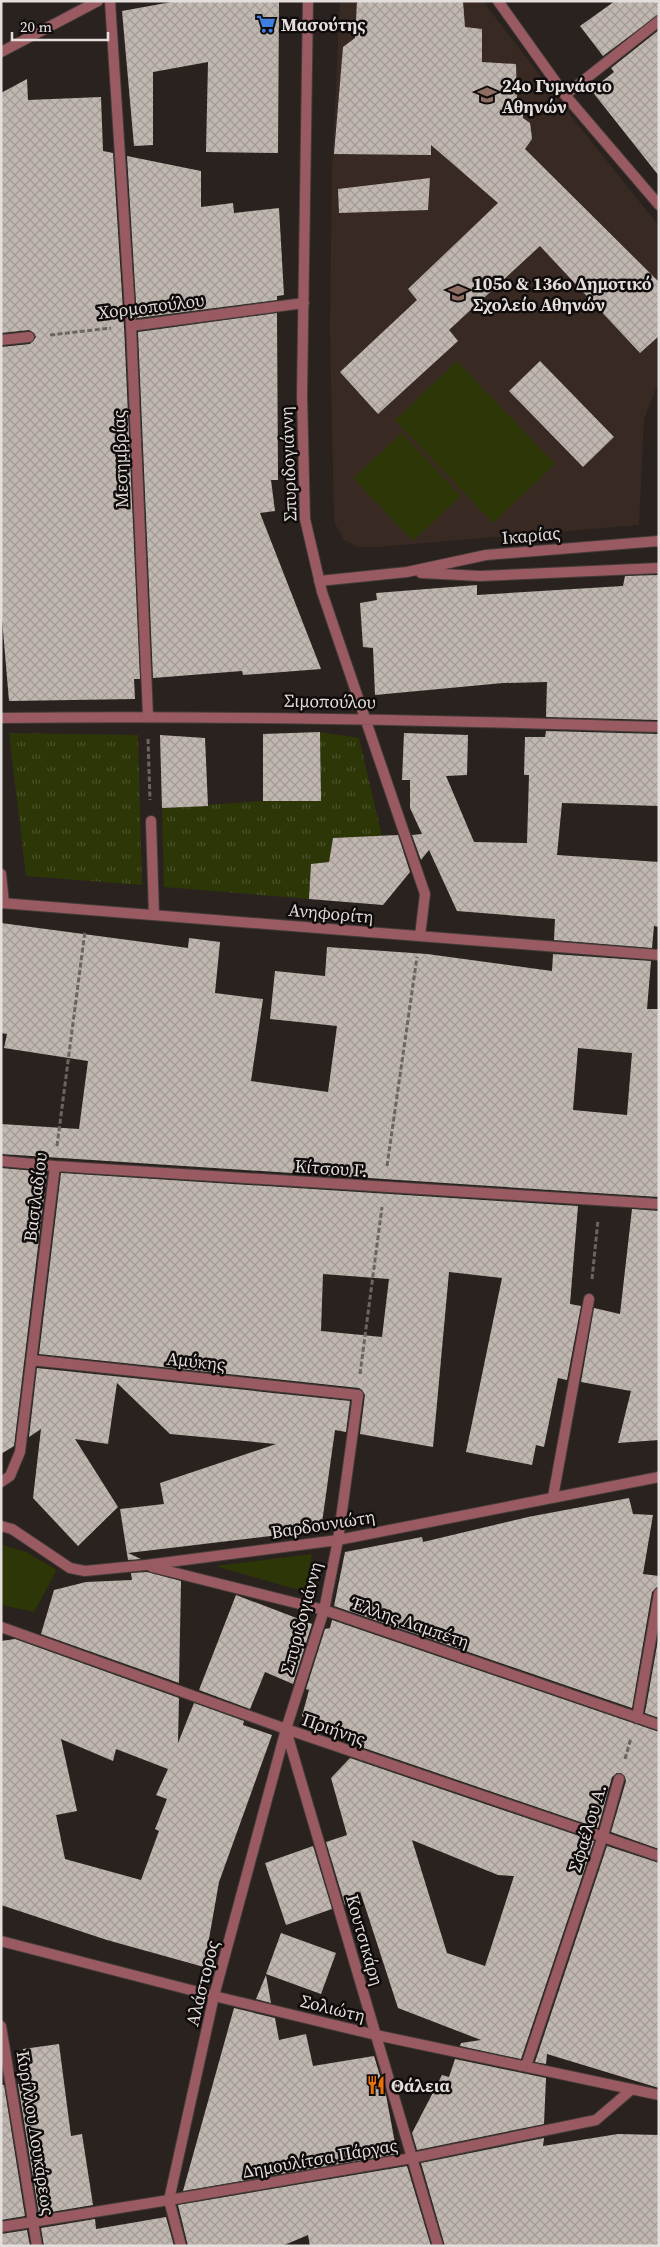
<svg xmlns="http://www.w3.org/2000/svg" width="660" height="2247" font-family="'Source Serif 4',serif">
<style>
.built{fill:#382a23}
.grass{fill:url(#grass-tufts)}
.green{fill:#2c3607}
.building{fill:url(#building-cross-hatch);fill-rule:evenodd}
.lines{fill:none;stroke-linecap:round;stroke-linejoin:round}
.pedestrian-casing{stroke:#443c39;stroke-width:12}
.minor-casing{stroke:#443c39;stroke-width:12}
.tertiary-casing{stroke:#443c39;stroke-width:12}
.path{stroke:#6b6561;stroke-width:3;stroke-dasharray:5 2.5;stroke-linecap:butt}
.pedestrian{stroke:#995a61;stroke-width:10}
.minor{stroke:#995a61;stroke-width:10}
.tertiary{stroke:#995a61;stroke-width:10}
.labels{text-anchor:middle;dominant-baseline:central;stroke-width:5;stroke-linejoin:round;paint-order:stroke}
.poi-label{font-size:18px;font-weight:bold;fill:#e4dfdc;stroke:#100c0b;text-anchor:start}
.street-label{font-size:18px;fill:#e4dfdc;stroke:#100c0b}
</style>
<defs>
<pattern id="grass-tufts" width="24" height="20" patternUnits="userSpaceOnUse" patternTransform="scale(1.25)"><rect width="24" height="20" fill="#2c3607"/><path d="M3 7l-1-3M5 7V3M7 7l1-3M15 17l-1-3M17 17v-4M19 17l1-3" fill="none" stroke="#4a532b"/></pattern>
<pattern id="building-cross-hatch" width="8" height="8" patternUnits="userSpaceOnUse" patternTransform="scale(1.25)"><rect width="8" height="8" fill="#c1b7b1"/><path d="M0 0l8 8M0 8l8-8" fill="none" stroke="#a29a95"/></pattern>
</defs>
<rect width="100%" height="100%" fill="#2a221e"/>
<path class="built" d="M340,1H483L570,115L659,226V381L644,419L639,525L377,547H358L344,540L334,522L330,330L332,173Z"/>
<path class="grass" d="M320,732L359,738L382,836L333,838L329,862L311,865L309,899L164,887L162,808L263,801H321Z
M9,733L138,735L142,885L26,876Z"/>
<path class="green" d="M457,361L555,464L493,523L395,420Z
M402,433L461,496L413,541L353,478Z
M3,1545L26,1552L57,1570L34,1612L1,1605Z
M312,1554L306,1592L215,1566Z"/>
<path class="building" d="M177,1H279L278,153L206,152L208,62L153,72V145L134,146L122,11Z
M357,1H463L465,27L482,29V62L516,64L517,98L523,99V118L530,123L531,130L532,139L525,149L659,282V336L640,353L540,246L449,330L458,341L378,414L340,372L417,300L408,289L498,203L431,145V155L334,154L343,47L355,38Z
M615,1H659V14L603,56L580,26Z
M659,30V176L591,90L614,72L611,68Z
M27,79L28,100L101,97L103,151L113,153L124,326L140,679H134L135,699L9,701L1,607V347L30,344L36,337L34,333L29,330L1,333V93Z
M127,156L201,171V207L233,203L234,213L279,208L284,295L277,296V300L137,318Z
M430,178L428,210L339,213L338,189Z
M277,313L278,480H271L275,511L260,513L321,669L243,675L242,671L153,678L138,332Z
M540,361L614,437L583,467L509,391Z
M659,575V720L546,717L547,682L503,683L375,695L373,648L363,647L360,603L377,600L376,593L477,585V595L623,586L625,576Z
M546,731L659,734V806L562,803L557,855L659,862V927L654,926L652,948L554,940L555,919L457,911L429,850L421,860L412,835L422,834L410,808V780H402L404,733L468,735L467,775L446,776L474,842L527,843L529,775H524L525,737H545Z
M320,732L321,801H263V734Z
M160,735L205,738L208,806L162,808Z
M398,835L410,872L383,905L309,899L311,864L329,862L333,838Z
M1,923L188,948L189,938L220,942L215,993L263,999L251,1081L328,1092L337,1026L270,1019L275,971L325,976L327,947L427,954L552,971L553,954L651,961L647,1009H659V1197L1,1154V1124L79,1129L88,1061L4,1048L7,1034L1,1033ZM578,1048L632,1053L627,1115L573,1110Z
M1,1168L47,1172L14,1446L1,1454Z
M61,1173L578,1206L570,1304L581,1306L567,1380L558,1378L544,1447L536,1445L532,1465L466,1452L502,1278L449,1272L433,1447L360,1434L365,1395L362,1390L359,1388L39,1354ZM323,1274L389,1279L382,1337L321,1331Z
M632,1209L659,1211V1440L618,1443L631,1391L581,1382L594,1308L620,1314Z
M37,1368L350,1401L346,1432L335,1430L321,1530L128,1553L141,1559L128,1560L120,1509L164,1504L160,1483L276,1444L170,1434L117,1383L108,1444L75,1439L118,1507L78,1546L33,1498L41,1429L29,1437Z
M629,1498L633,1514L653,1515L643,1574L659,1576V1586L652,1592L632,1708L334,1606L345,1552L422,1537L423,1542L528,1517Z
M147,1572L181,1581L179,1683L41,1634L54,1590L86,1582L132,1580L131,1573Z
M236,1595L312,1624L293,1684L265,1672L250,1709L199,1690Z
M332,1620L659,1732V1849L611,1832L626,1781L625,1777L621,1773H617L612,1777L598,1828L361,1747L365,1743L302,1716L309,1690L306,1689L325,1629L330,1628Z
M659,1634V1718L645,1713Z
M15,1639L179,1698L178,1743L194,1703L244,1721L243,1725L272,1735L219,1882L204,1967L107,1940L1,1905V1641ZM61,1739L113,1761L116,1749L168,1769L156,1795L167,1799L155,1829L159,1831L141,1880L65,1859L56,1815L77,1811Z
M350,1758L594,1841L521,2059L460,2046L461,2043L481,2040L398,2008L360,1891L356,1901L345,1905L326,1842L347,1835L331,1778ZM412,1840L498,1875L514,1876L485,1966L447,1953Z
M313,1846L332,1909L286,1925L265,1863Z
M607,1846L659,1863V2088L547,2054L546,2064L535,2062Z
M281,1933L336,1953L321,1994L266,1974Z
M266,1975L271,2003L256,1999Z
M234,2008L275,2018L279,2040L306,2034L313,2066L374,2056L386,2095L397,2154L183,2191Z
M59,2044L71,2136L82,2134L93,2205L39,2214L18,2084H27L23,2049Z
M455,2059L546,2078L544,2124L417,2150L412,2133L442,2075L449,2077Z
M1,2085H4L25,2216L1,2220Z
M618,2134L659,2135V2246H445L421,2163L544,2138L543,2146Z
M407,2166L431,2246H310L308,2235L282,2246H188L178,2205Z
M166,2217L174,2246H44L41,2228L95,2219L96,2229Z
M27,2230L30,2246H1V2234Z"/>
<g class="lines">
<g class="pedestrian-casing">
<path id="pedestrian" d="M151,821L154,915
M553,1497L589,1299
M214,1996L376,2035
M1,2227L169,2200"/>
</g>
<g class="minor-casing">
<path id="minor" d="M110,1L131,326L148,716
M308,1L302,395L305,519L322,592L425,894L420,936
M498,1L565,95L659,205
M1,52L98,1
M565,95L659,21
M131,326L304,303
M1,340L29,337
M421,573L480,576L659,568
M319,581L407,572L486,555L659,541
M1,718C221,715 439,720 659,727
M1,874L4,903
M1,903L659,955
M1,1161L55,1166L659,1204
M31,1360L358,1395L338,1540L324,1610L286,1729L214,1996L169,2200L181,2246
M1,1482L10,1476L20,1452L55,1166
M1,1526L12,1529L70,1568L85,1571L146,1565L338,1540L659,1477
M152,1567L324,1610L659,1725
M1,1627L286,1729L659,1856
M637,1718L659,1593
M286,1730L438,2246
M1,1941L214,1996
M376,2035L659,2095
M526,2066L603,1836L619,1779
M169,2200L412,2158L596,2120L632,2089"/>
</g>
<g class="tertiary-casing">
<path id="tertiary" d="M1,2026L37,2246"/>
</g>
<path class="path" d="M50,335L111,328
M148,739L150,800
M57,1146L85,931
M387,1166L417,957
M592,1279L598,1220
M360,1374L382,1207
M625,1759L631,1738"/>
<use href="#pedestrian" class="pedestrian"/>
<use href="#minor" class="minor"/>
<use href="#tertiary" class="tertiary"/>
</g>
<defs>
<g id="supermarket-bare" transform="scale(1.5)"><path d="M-6-5.5h2.5l.6 2H6L4.5 2H-2.5L-4.4-4H-6ZM-1.5 3.2a1.3 1.3 0 1 0 .1 0ZM3 3.2a1.3 1.3 0 1 0 .1 0Z" fill="#3f7fe0" stroke="#100c0b" stroke-width="2.5" paint-order="stroke"/></g>
<g id="school-bare" transform="scale(1.5)"><path d="M0-5L7-2L0 1L-7-2ZM-4 1L0 2.5L4 1V4Q0 6-4 4Z" fill="#8d6e63" stroke="#100c0b" stroke-width="2.5" paint-order="stroke"/></g>
<g id="restaurant-bare" transform="scale(1.5)"><path d="M-5-6h1v4h1v-4h1v4h1v-4h1v5L-1.5 .5V6h-2V.5L-5-1ZM5-6V6H3V1.5H1.5Q1.5-4 5-6Z" fill="#e8710a" stroke="#100c0b" stroke-width="2.5" paint-order="stroke"/></g>
</defs>
<g fill-rule="evenodd">
<use href="#supermarket-bare" x="266" y="24"/>
<use href="#school-bare" x="487" y="95"/>
<use href="#school-bare" x="458" y="293"/>
<use href="#restaurant-bare" x="376" y="2085"/>
</g>
<g class="labels">
<g class="poi-label">
<text x="281" y="24">Μασούτης</text>
<text x="502" y="85">24ο Γυμνάσιο<tspan x="502" dy="21">Αθηνών</tspan></text>
<text x="473" y="283">105ο &amp; 136ο Δημοτικό<tspan x="473" dy="21">Σχολείο Αθηνών</tspan></text>
<text x="391" y="2085">Θάλεια</text>
</g>
<g class="street-label">
<text transform="translate(151 306) rotate(-7)">Χορμοπούλου</text>
<text transform="translate(120 459) rotate(-92)">Μεσημβρίας</text>
<text transform="translate(288 464) rotate(-92)">Σπυριδογιάννη</text>
<text transform="translate(531 535) rotate(-5)">Ικαρίας</text>
<text transform="translate(330 701) rotate(1)">Σιμοπούλου</text>
<text transform="translate(331 913) rotate(5)">Ανηφορίτη</text>
<text transform="translate(331 1168) rotate(4)">Κίτσου Γ.</text>
<text transform="translate(35 1197) rotate(-83)">Βασιλαδίου</text>
<text transform="translate(196 1361) rotate(6)">Αμύκης</text>
<text transform="translate(323 1524) rotate(-9)">Βαρδουνιώτη</text>
<text transform="translate(301 1618) rotate(-75)">Σπυριδογιάννη</text>
<text transform="translate(410 1622) rotate(19)">Έλλης Λαμπέτη</text>
<text transform="translate(334 1729) rotate(19)">Πριήνης</text>
<text transform="translate(587 1828) rotate(-73)">Σφαέλου Α.</text>
<text transform="translate(365 1940) rotate(74)">Κουτσικάρη</text>
<text transform="translate(202 1983) rotate(-76)">Αλάστορος</text>
<text transform="translate(333 2008) rotate(14)">Σολιώτη</text>
<text transform="translate(36 2133) rotate(81)">Κυρίλλου Λουκάρεως</text>
<text transform="translate(320 2158) rotate(-10)">Δημουλίτσα Πάργας</text>
</g>
</g>
<rect width="660" height="2247" fill="none" stroke="#e4dfdc" stroke-width="5"/>
<path d="M12 32v8h96v-8" fill="none" stroke="#e4dfdc" stroke-width="2.5"/>
<text x="20" y="32" font-size="15" fill="#e4dfdc" stroke="#100c0b" stroke-width="4" paint-order="stroke">20 m</text>
</svg>
